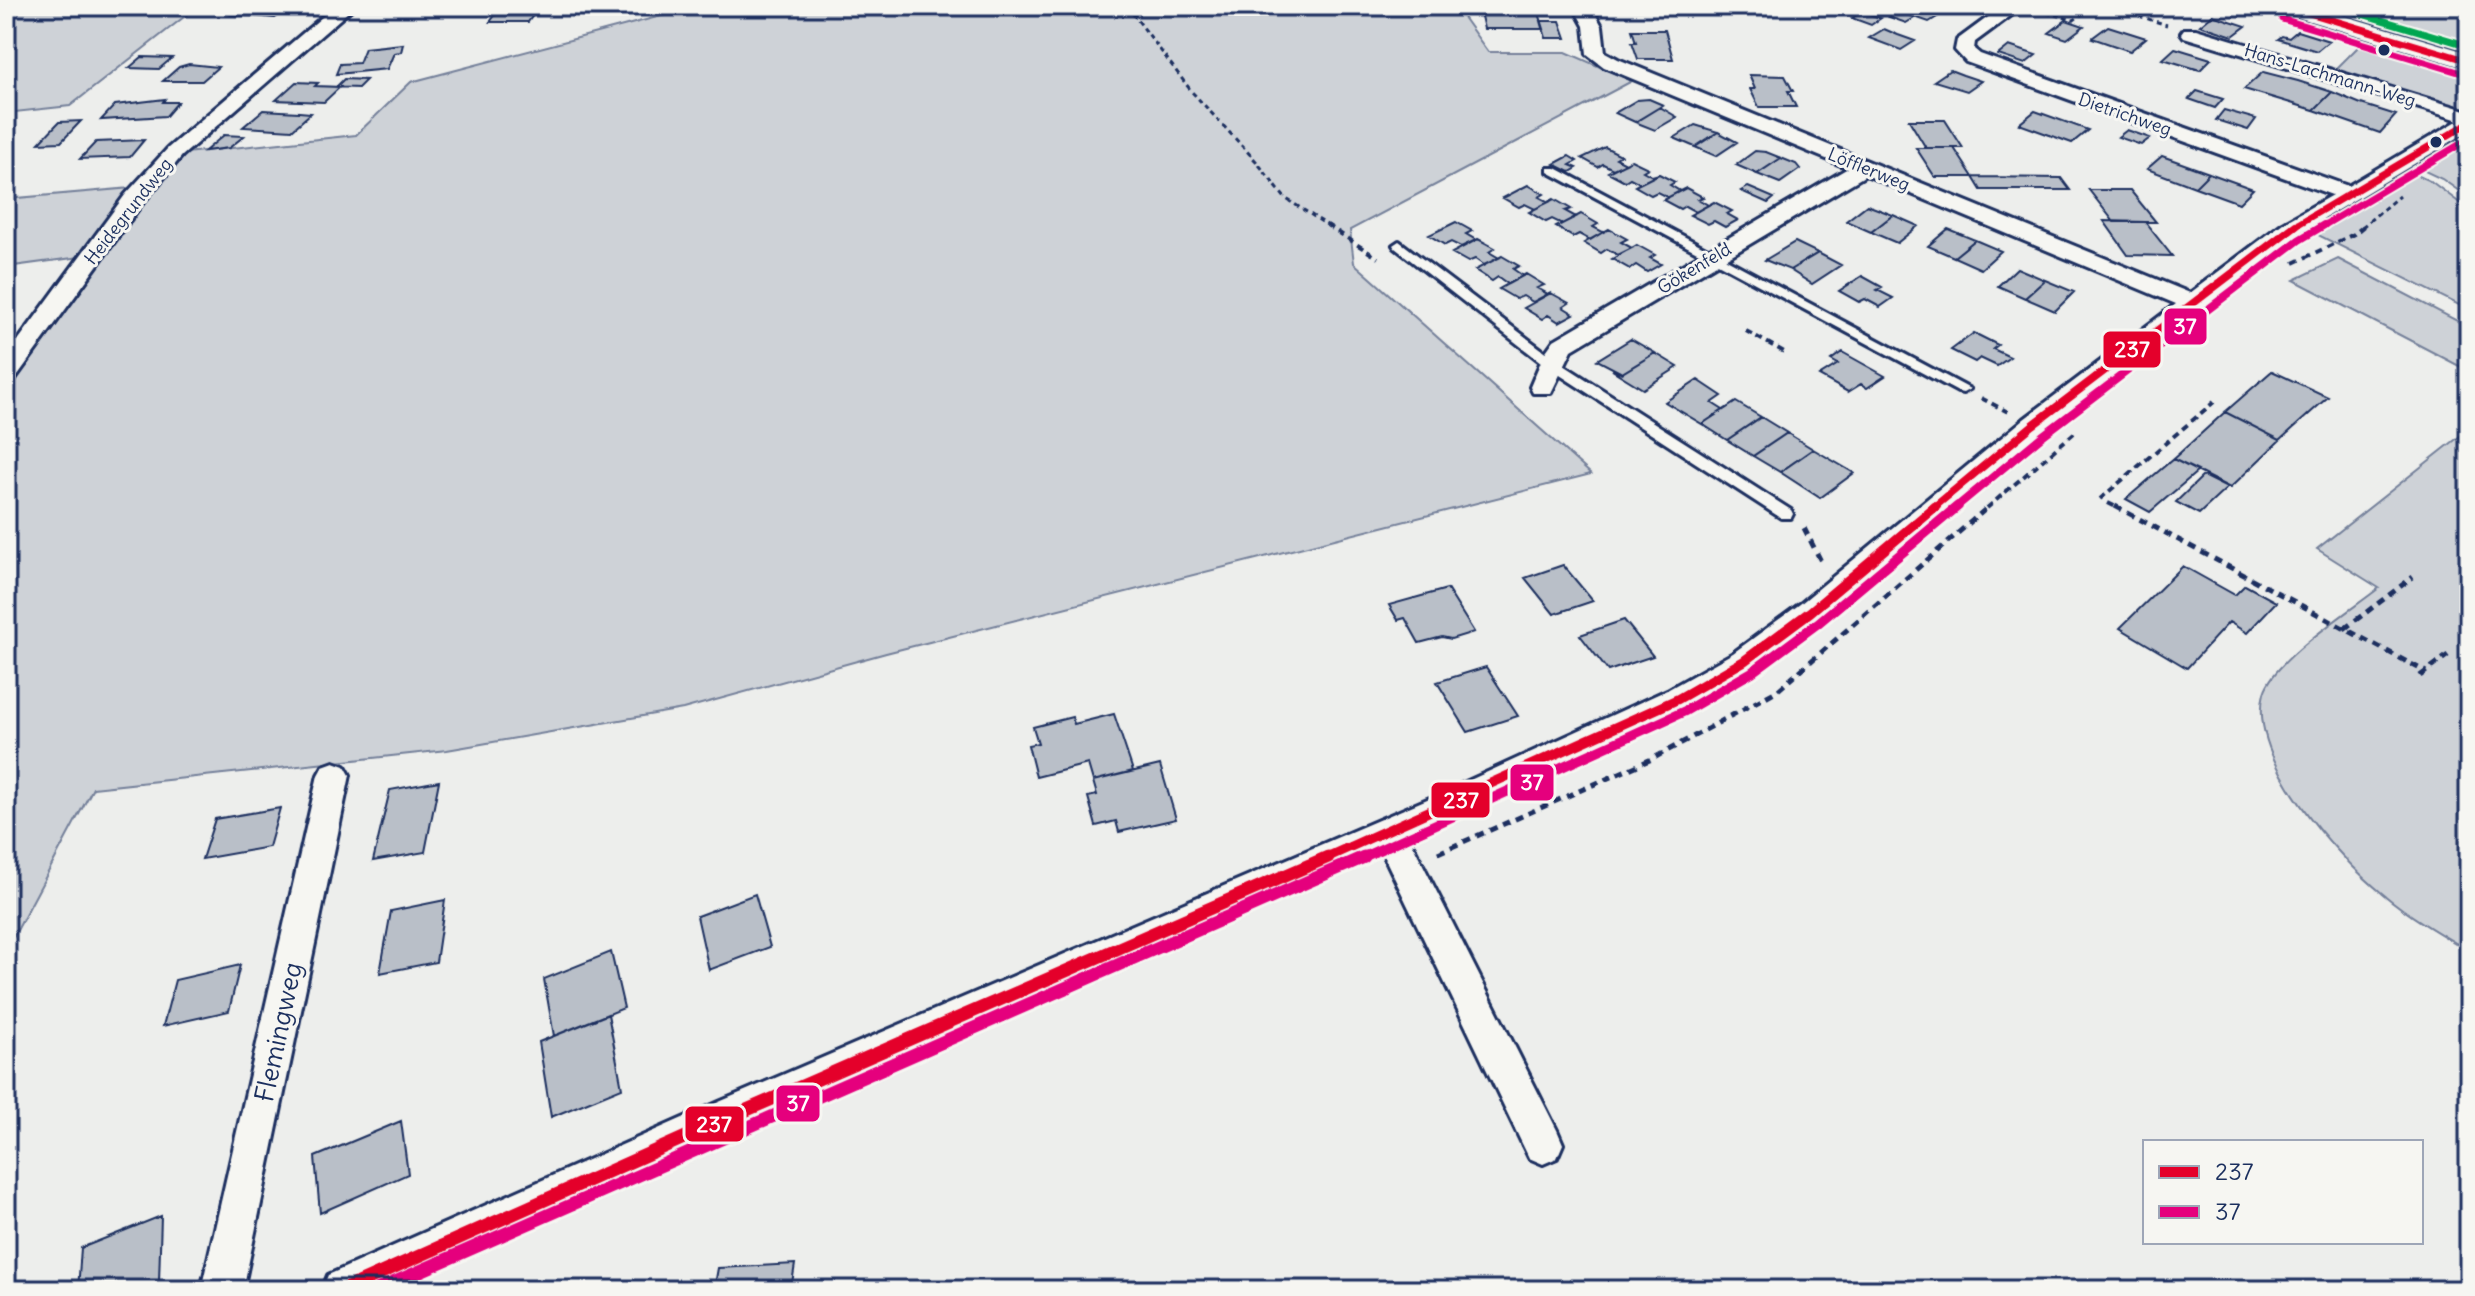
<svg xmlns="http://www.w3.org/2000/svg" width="2475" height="1296" font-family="Delius,sans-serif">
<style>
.green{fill:#ced2d7;stroke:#74809a;stroke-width:2}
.building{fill:#b9bfc8;stroke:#1b2f5e;stroke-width:2}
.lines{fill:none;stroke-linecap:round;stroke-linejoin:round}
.lane-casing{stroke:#1b2f5e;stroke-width:6}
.street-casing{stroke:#1b2f5e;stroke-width:6}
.secondary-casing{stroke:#1b2f5e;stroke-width:6}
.path-far2{stroke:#1b2f5e;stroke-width:3;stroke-dasharray:5 4;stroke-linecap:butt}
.path-far1{stroke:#1b2f5e;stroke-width:4;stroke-dasharray:7 5;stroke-linecap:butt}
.path{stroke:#1b2f5e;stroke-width:5;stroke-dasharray:8 6;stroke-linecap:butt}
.lane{fill:#f6f6f2;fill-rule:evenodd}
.street{fill:#f6f6f2;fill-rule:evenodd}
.secondary{fill:#f6f6f2;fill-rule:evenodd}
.bus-1-far3-casing{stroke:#f6f6f2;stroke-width:11}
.bus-1-far2-casing{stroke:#f6f6f2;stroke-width:13}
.bus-1-far1-casing{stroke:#f6f6f2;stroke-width:16}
.bus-1-casing{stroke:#f6f6f2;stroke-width:19}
.bus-2-far3-casing{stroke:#f6f6f2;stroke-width:11}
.bus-2-far2-casing{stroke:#f6f6f2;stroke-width:13}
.bus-2-far1-casing{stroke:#f6f6f2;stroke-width:16}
.bus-2-casing{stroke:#f6f6f2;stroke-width:19}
.bus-3-casing{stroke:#f6f6f2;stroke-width:11}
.bus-1-far3{stroke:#e4002b;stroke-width:7}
.bus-1-far2{stroke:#e4002b;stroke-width:8}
.bus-1-far1{stroke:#e4002b;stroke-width:10}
.bus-1{stroke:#e4002b;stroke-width:13}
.bus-2-far3{stroke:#e5007d;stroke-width:7}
.bus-2-far2{stroke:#e5007d;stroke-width:8}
.bus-2-far1{stroke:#e5007d;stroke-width:10}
.bus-2{stroke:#e5007d;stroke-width:13}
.bus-3{stroke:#00a651;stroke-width:7}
.bus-dot{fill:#1b2f5e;stroke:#f6f6f2;stroke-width:3}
.labels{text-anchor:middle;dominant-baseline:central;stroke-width:6;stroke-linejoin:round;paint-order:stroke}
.far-street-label{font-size:18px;fill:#1b2f5e;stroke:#f6f6f2}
.near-street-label{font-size:26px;fill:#1b2f5e;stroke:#f6f6f2}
.line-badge{stroke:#f6f6f2;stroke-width:3}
.badge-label{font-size:22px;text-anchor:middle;font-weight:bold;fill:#fff}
</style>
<rect width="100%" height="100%" fill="#edeeec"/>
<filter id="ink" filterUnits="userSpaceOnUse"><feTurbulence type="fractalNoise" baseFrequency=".0125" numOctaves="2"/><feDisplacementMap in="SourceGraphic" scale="16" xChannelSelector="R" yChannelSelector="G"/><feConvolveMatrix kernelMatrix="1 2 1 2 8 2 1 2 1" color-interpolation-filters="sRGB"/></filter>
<g filter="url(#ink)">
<path class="green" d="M6,6H198L70,106L6,113Z
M711,6H1455L1488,52H1566L1632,81L1350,230L1354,263L1591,474L886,653L683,709L447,750L93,788L6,951V388L145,199L185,153L356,135L411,82L661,16Z
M2377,6H2469V49L2385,24Z
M2366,39L2469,70V115L2332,73Z
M2469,134V198L2442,179L2414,166Z
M2406,170L2432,182L2469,210V310L2306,229Z
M132,188L80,257L6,267V199Z
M2338,259L2469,327V375L2467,370L2294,280Z
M2469,429V951C2440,934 2409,916 2383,894C2337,857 2247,757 2264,693C2273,660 2350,611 2379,588L2317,549Z"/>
<path class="building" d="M243,6H267L252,16L231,15Z
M267,6H293L275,18L252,16Z
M1905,6H1920L1942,14L1929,22L1897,11Z
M1898,11L1916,17L1906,23L1889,17Z
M1480,12L1539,13L1544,29H1484Z
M1862,12L1881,18L1871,25L1852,18Z
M496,14H534L528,22H490Z
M2212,15L2246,26L2233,36L2200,25Z
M2066,20L2084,26L2067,39L2049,33Z
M1541,21H1560L1566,38H1546Z
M2108,26L2146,38L2130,51L2092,38Z
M1884,29L1898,35L1915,41L1901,50L1869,38Z
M1632,30H1665L1673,59H1638L1632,42H1636Z
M2297,31L2329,41L2317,51L2278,39L2282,36L2289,38Z
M403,44L401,52L394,53L387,69L336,74L340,64L359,63L365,48Z
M2009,46L2036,55L2025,64L1998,55Z
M2175,48L2211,59L2200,70L2163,59Z
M142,57L172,58L159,69L129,68Z
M189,64L218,67L202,81H163L179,67Z
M1950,70L1963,75L1981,81L1967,91L1934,81Z
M2263,72L2298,81L2332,92L2314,110L2244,89Z
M1749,75L1785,76L1793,91H1788L1796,107H1759L1750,89H1755Z
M344,79L366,80L358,88L336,87Z
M296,82L318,83L315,86L340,87L324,102L276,100Z
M2197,91L2223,99L2215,108L2189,99Z
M2332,92L2361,104L2396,115L2380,133L2314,110Z
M165,99L163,102H178L166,116L101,120L115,105Z
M1649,99L1663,105L1635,122L1615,113L1637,100Z
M1663,105L1660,107L1677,117L1655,130L1635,122Z
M263,110L299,112L311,113L292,130L243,127Z
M2224,110L2256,119L2248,130L2216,120Z
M2035,111L2088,130L2072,143L2019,124Z
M1909,120H1945L1963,148H1926Z
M81,121L61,142L39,143L59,122Z
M1695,125L1718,132L1695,147L1674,138Z
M2127,130L2150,138L2141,145L2118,137Z
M1718,132L1737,142L1716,156L1695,147Z
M224,135L244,136L229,148L205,151Z
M144,140L130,157L80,159L96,142Z
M1605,147L1621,155L1616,158L1626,163L1613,169L1603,164L1598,167L1582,158Z
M1916,148H1954L1973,177H1935Z
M1755,151L1766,152L1781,158L1757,174L1736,165Z
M1569,156L1577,161L1570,165L1577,168L1570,172L1554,164Z
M2162,156L2209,173L2195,187L2147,169Z
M1781,158L1796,164L1800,169L1780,183L1757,174Z
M1631,160L1648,168L1643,171L1652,176L1659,174L1635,186L1640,183L1630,178L1625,181L1608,172Z
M2209,173L2253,189L2239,203L2195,187Z
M1659,174L1675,182L1670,185L1680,191L1686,188L1663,200L1667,197L1657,192L1651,195L1635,186Z
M1973,177L2061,178L2070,190H1981Z
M1528,185L1544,194L1539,197L1549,202L1535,209L1525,204L1519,207L1503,198Z
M1748,187L1774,198L1768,203L1741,191Z
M1686,188L1703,197L1698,199L1708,205L1696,212L1685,206L1680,209L1663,200Z
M2089,190H2130L2156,222H2114Z
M1554,199L1571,209L1565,211L1576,217L1562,224L1552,219L1546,222L1529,212Z
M1714,202L1732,211L1727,214L1738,220L1725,227L1714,221L1708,224L1690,215Z
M1867,205L1893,215L1871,232L1846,221Z
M1581,214L1598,224L1593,227L1603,232L1590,240L1579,234L1573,237L1556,227Z
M1893,215L1918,226L1897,243L1871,232Z
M2104,221L2145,222L2172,256L2128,255Z
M1456,222L1472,231L1466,234L1476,240L1461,247L1451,242L1445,245L1429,235Z
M1609,229L1627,239L1621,242L1632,248L1618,255L1607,249L1601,253L1584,243Z
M1948,229L1975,240L1954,257L1928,246Z
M1478,239L1495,248L1489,252L1499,258L1484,265L1475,259L1468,262L1452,253Z
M1975,240L2001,251L1981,269L1954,257Z
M1795,242L1818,253L1790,270L1765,260Z
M1637,245L1655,255L1650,258L1661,264L1647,272L1636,265L1630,269L1612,259Z
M1818,253L1841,265L1812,284L1790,270Z
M1502,256L1519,266L1513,269L1523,276L1508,284L1498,277L1492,281L1475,270Z
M2017,268L2045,280L2025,298L1998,286Z
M1526,274L1544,285L1537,288L1548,294L1533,302L1523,296L1516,299L1499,289Z
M1862,276L1882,287L1877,290L1893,298L1880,307L1865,299L1859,302L1839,291Z
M2045,280L2074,292L2055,311L2025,298Z
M1551,293L1569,303L1563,307L1574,314L1559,322L1548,315L1542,319L1524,308Z
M1974,333L1998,345L1993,349L2010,357L1997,366L1980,358L1975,362L1951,350Z
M1631,339L1655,353L1622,373L1597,360Z
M1842,352L1885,376L1867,388L1861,384L1848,392L1819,376L1838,364L1831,360Z
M1655,353L1678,367L1643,389L1612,370L1622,373Z
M2272,371L2328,397L2280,440L2225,412Z
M1698,380L1722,396L1712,403L1723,410L1702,424L1665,402Z
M1736,402L1761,417L1727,440L1702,424Z
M2225,412L2280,440L2230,488L2173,459Z
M1761,417L1787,433L1753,456L1727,440Z
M1787,433L1813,449L1780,472L1753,456Z
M1813,449L1854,473L1820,498L1780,472Z
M2173,459L2198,471L2150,512L2126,499Z
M2203,476L2227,488L2199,514L2176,502Z
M1563,565L1593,601L1554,614L1525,578Z
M2183,566L2235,595L2245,585L2276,602L2247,633L2229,622L2187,668L2120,628Z
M1447,589L1474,632L1451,639L1442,637L1419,643L1405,618L1398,620L1389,605Z
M1624,620L1653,656L1608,671L1580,635Z
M1486,667L1518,716L1468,732L1437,682Z
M1114,714L1133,771L1093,781L1088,764L1036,777L1028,745L1038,743L1033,727L1072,717L1074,724Z
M1160,765L1176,819L1119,832L1116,821L1096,826L1088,797L1097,795L1093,781Z
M439,781L425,852L373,861L390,790Z
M280,808L269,847L202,859L215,819Z
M755,894L770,947L709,970L697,916Z
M445,900L436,962L380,973L391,911Z
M611,952L624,1008L554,1036L544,979Z
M240,965L229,1011L163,1026L175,980Z
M608,1014L622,1088L551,1117L539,1042Z
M401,1121L408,1174L320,1213L315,1157Z
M161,1216L159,1282L140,1290H78L81,1248Z
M795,1264L791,1290H714L718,1268Z"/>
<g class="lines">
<g class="lane-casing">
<path id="lane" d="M1548,168H1556L1970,389L1963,393L1958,392L1548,172Z
M1399,241L1556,360L1791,510L1793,514L1791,518H1781L1546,366L1395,248L1393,245Z"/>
</g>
<g class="street-casing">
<path id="street" d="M335,6H355L182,156L141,205L15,379L6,382V357L125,195L168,148Z
M1573,6H1591L1602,26L1605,52L1618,59L2190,293L2283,223L2332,195L1966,62L1955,50L1957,40L1995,12L1996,6H2014L2013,14L1975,42L1974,49L1980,54L2348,186L2459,120L2184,37L2181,33L2184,29H2196L2469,111V131L2299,233L2042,431L1820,620L1755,669L1638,734L1409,837L1557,1130L1563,1144L1557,1158L1543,1164L1529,1158L1381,850L391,1290H322L328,1275L719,1102L1446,791L1667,690L1733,653L1800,604L2024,419L2176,304L1866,175L1572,350L1551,393H1533L1530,387L1544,354L1554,340L1848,168L1604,67L1587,54L1584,26Z
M334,762L345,766L350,775L243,1290H201L318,775L323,766Z"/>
</g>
<g class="secondary-casing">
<path id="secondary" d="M2274,6H2312L2469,53V69L2277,11Z"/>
</g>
<path class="path-far2" d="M1127,6L1192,92L1256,161L1285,198L1330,227
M2029,8L2074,20L2092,7H2111L2167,25
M2362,227L2399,196"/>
<path class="path-far1" d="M1327,225L1378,258
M2294,263L2354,234L2365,225
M1746,331L1786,353
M1981,398L2008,412
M2100,499L2214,402
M2108,503L2118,508
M1987,508L2074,433"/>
<path class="path" d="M2115,506L2426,672
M1804,528L1823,565
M2344,629L2413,577
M2420,676L2448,655
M1438,853L1654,758L1778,690L1989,506"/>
<use href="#lane" class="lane"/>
<use href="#street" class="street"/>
<use href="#secondary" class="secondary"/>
<g class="bus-1-far3-casing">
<path id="bus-1-far3" d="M2286,6L2469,61
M2293,227L2469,123"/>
</g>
<g class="bus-1-far2-casing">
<path id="bus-1-far2" d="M1933,508L2033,425L2296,225"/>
</g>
<g class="bus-1-far1-casing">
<path id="bus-1-far1" d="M1323,859L1678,699L1744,661L1810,612L1936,506"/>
</g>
<g class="bus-1-casing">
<path id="bus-1" d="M343,1290L733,1116L1328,857"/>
</g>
<g class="bus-2-far3-casing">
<path id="bus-2-far3" d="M2282,19L2465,74
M2321,227L2469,139"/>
</g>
<g class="bus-2-far2-casing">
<path id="bus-2-far2" d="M1955,508L2042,436L2299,240L2324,225"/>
</g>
<g class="bus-2-far1-casing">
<path id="bus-2-far1" d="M1359,859L1685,711L1752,672L1818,623L1958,506"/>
</g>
<g class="bus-2-casing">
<path id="bus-2" d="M377,1290L1364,857"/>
</g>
<g class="bus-3-casing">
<path id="bus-3" d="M2335,6L2469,46"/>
</g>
<use href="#bus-1-far3" class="bus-1-far3"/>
<use href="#bus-1-far2" class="bus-1-far2"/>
<use href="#bus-1-far1" class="bus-1-far1"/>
<use href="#bus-1" class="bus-1"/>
<use href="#bus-2-far3" class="bus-2-far3"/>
<use href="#bus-2-far2" class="bus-2-far2"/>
<use href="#bus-2-far1" class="bus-2-far1"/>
<use href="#bus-2" class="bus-2"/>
<use href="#bus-3" class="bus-3"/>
</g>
</g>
<g class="bus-dot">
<circle cx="2384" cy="50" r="7"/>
<circle cx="2436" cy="142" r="7"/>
</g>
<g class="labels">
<g class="far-street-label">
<text transform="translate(2330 75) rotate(17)">Hans-Lachmann-Weg</text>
<text transform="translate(2125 114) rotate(19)">Dietrichweg</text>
<text transform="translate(1869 169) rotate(22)">Löfflerweg</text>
<text transform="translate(128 211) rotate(-52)">Heidegrundweg</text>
<text transform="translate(1694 268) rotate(-31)">Gökenfeld</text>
</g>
<g class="near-street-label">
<text transform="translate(278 1032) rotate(-78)">Flemingweg</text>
</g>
</g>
<g class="line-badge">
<rect x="2163" y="307" width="45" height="39" rx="8" fill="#e5007d"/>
<rect x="2102" y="330" width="60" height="39" rx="8" fill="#e4002b"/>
<rect x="1509" y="763" width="46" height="39" rx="8" fill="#e5007d"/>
<rect x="1430" y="781" width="61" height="38" rx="8" fill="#e4002b"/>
<rect x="775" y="1084" width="46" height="39" rx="8" fill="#e5007d"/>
<rect x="684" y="1105" width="61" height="38" rx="8" fill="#e4002b"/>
</g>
<g class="badge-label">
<text x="2185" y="334">37</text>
<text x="2132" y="357">237</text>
<text x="1532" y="790">37</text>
<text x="1461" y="808">237</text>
<text x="798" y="1111">37</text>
<text x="714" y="1132">237</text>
</g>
<rect width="2475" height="1296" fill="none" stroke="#f6f6f2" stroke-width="32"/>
<rect x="16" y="16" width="2443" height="1264" fill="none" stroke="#1b2f5e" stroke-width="3" filter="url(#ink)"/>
<rect x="2143" y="1140" width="280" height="104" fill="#f6f6f2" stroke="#9ea6b7" stroke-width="2"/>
<rect x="2159" y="1166" width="40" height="12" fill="#e4002b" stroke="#9ea6b7" stroke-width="2"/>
<text x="2215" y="1180" font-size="24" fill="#1b2f5e">237</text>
<rect x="2159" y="1206" width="40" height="12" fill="#e5007d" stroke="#9ea6b7" stroke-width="2"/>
<text x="2215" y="1220" font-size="24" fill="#1b2f5e">37</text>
</svg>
